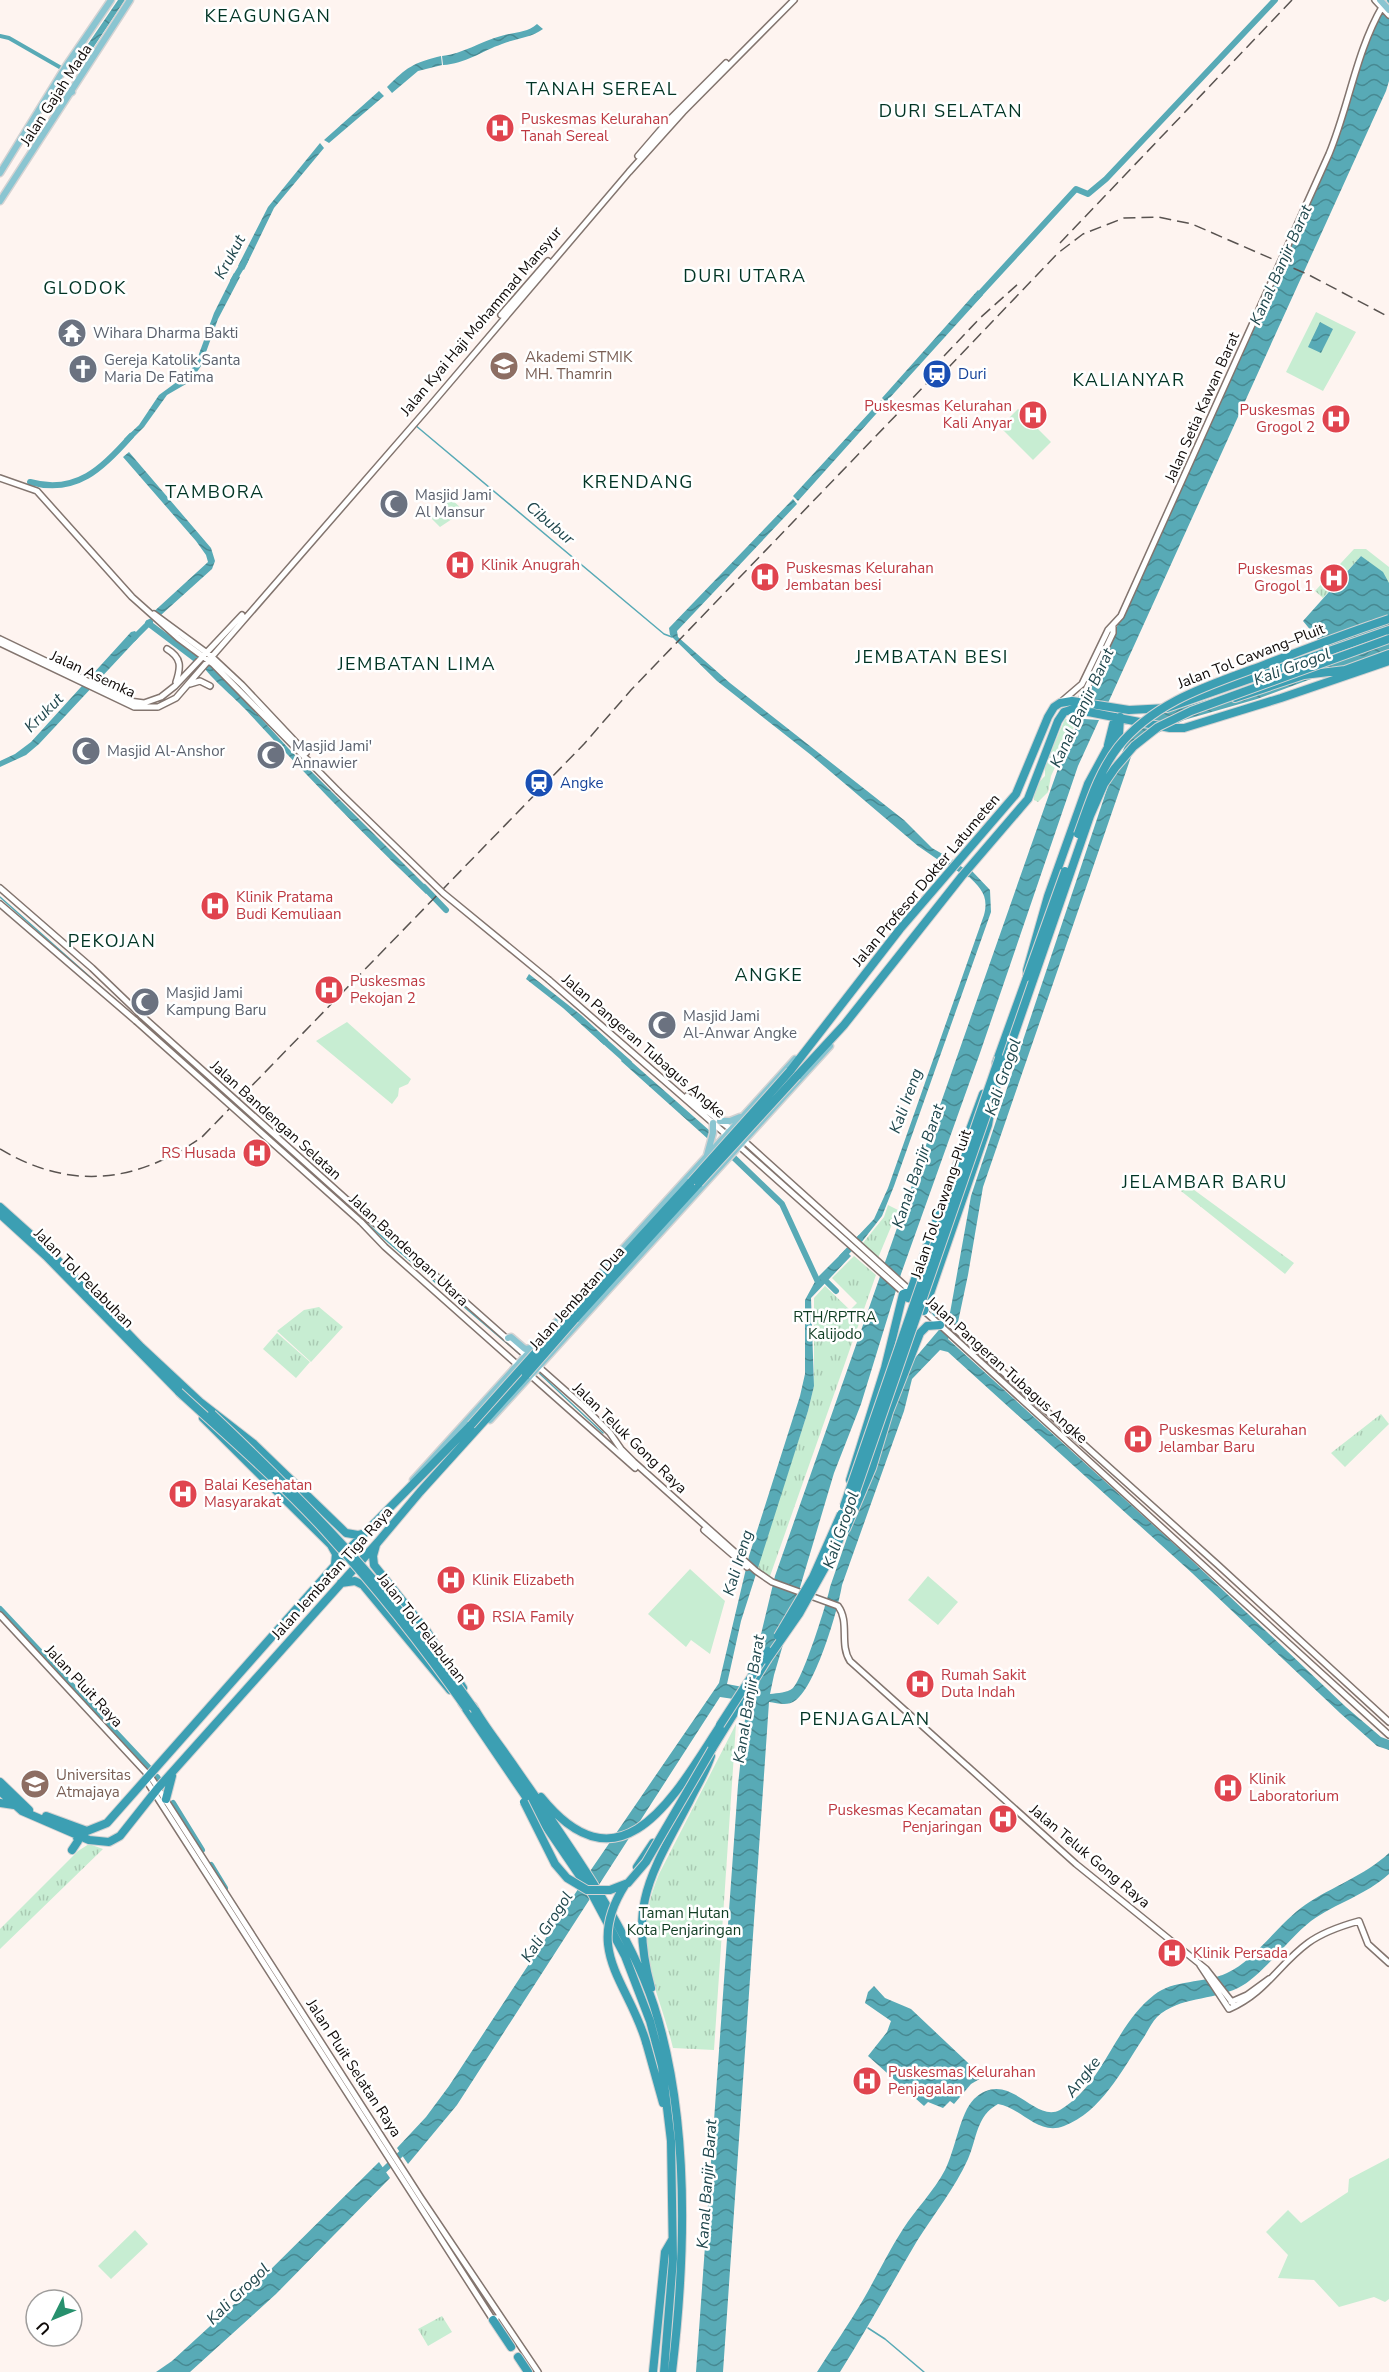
<svg xmlns="http://www.w3.org/2000/svg" width="1389" height="2372" font-family="'Nunito Sans',sans-serif">
<style>
.grass{fill:#c7edd2}
.park{fill:url(#park-tufts)}
.water{fill:url(#water-waves)}
.lines{fill:none;stroke-linecap:round;stroke-linejoin:round}
.stream{stroke:#58aab6;stroke-width:1.5}
.canal{stroke:#58aab6;stroke-width:4}
.river{stroke:#58aab6;stroke-width:6}
.secondary-casing{stroke:#83756f;stroke-width:8}
.primary-casing{stroke:#d4d3d3;stroke-width:9}
.highway-casing{stroke:#d4d3d3;stroke-width:10}
.secondary{stroke:#fff;stroke-width:5}
.primary{stroke:#8ac5d1;stroke-width:6}
.highway{stroke:#3c9fb3;stroke-width:8}
.rail{stroke:#595350;stroke-width:1.5;stroke-dasharray:12 6;stroke-linecap:butt}
.secondary-bridge-casing{stroke:#83756f;stroke-width:8;stroke-linecap:butt}
.highway-bridge-casing{stroke:#d4d3d3;stroke-width:10;stroke-linecap:butt}
.secondary-bridge{stroke:#fff;stroke-width:5}
.highway-bridge{stroke:#3c9fb3;stroke-width:8}
.labels{text-anchor:middle;dominant-baseline:central;stroke-width:5;stroke-linejoin:round;paint-order:stroke}
.street-label{font-size:15px;fill:#0f0a08;stroke:#fff}
.health-label{font-size:15px;fill:#be3a42;stroke:#fff;text-anchor:start}
.worship-label{font-size:15px;fill:#5b616d;stroke:#fff;text-anchor:start}
.education-label{font-size:15px;fill:#785e54;stroke:#fff;text-anchor:start}
.transit-label{font-size:15px;fill:#164399;stroke:#fff;text-anchor:start}
.park-label{font-size:15px;fill:#103d23;stroke:#fff}
.water-label{font-size:16px;font-style:italic;fill:#21484e;stroke:#fff}
.quarter-label{font-size:18px;letter-spacing:1.5px;fill:#003424;stroke:#fff}
</style>
<defs>
<pattern id="park-tufts" width="24" height="20" patternUnits="userSpaceOnUse" patternTransform="scale(1.5)"><rect width="24" height="20" fill="#c7edd2"/><path d="M3 7l-1-3M5 7V3M7 7l1-3M15 17l-1-3M17 17v-4M19 17l1-3" fill="none" stroke="#aacab3"/></pattern>
<pattern id="water-waves" width="16" height="10" patternUnits="userSpaceOnUse" patternTransform="scale(1.5)"><rect width="16" height="10" fill="#58aab6"/><path d="M0 5q4-4 8 0t8 0" fill="none" stroke="#478992"/></pattern>
</defs>
<rect width="100%" height="100%" fill="#fef4f0"/>
<path class="grass" d="M1316,312L1356,332L1323,391L1286,372Z
M1018,409L1051,442L1033,460L1000,427Z
M451,499L461,508L455,517L440,527L431,518Z
M347,1022L411,1079L408,1084L399,1088L398,1096L392,1104L316,1041Z
M690,1569L725,1601L710,1654L691,1640L686,1647L648,1614Z
M928,1576L958,1602L938,1625L908,1600Z
M1389,2158V2299L1385,2302L1374,2297L1339,2307L1314,2280L1278,2278L1288,2255L1266,2232L1288,2210L1301,2223L1348,2192L1349,2179Z
M135,2230L148,2244L111,2279L98,2266Z"/>
<path class="park" d="M1354,549H1366L1389,567V585L1361,556L1323,598L1315,591Z
M1065,719L1077,720L1051,776L1048,792L1038,802L1034,800C1033,792 1038,782 1045,776V765Z
M1186,1184L1294,1263L1285,1274L1181,1191Z
M888,1205L898,1210L878,1258L863,1243L884,1217Z
M854,1256L876,1275L769,1579L756,1570L808,1411L814,1386V1298L825,1286L850,1310L857,1303L832,1278Z
M319,1307L343,1327L311,1362L277,1331L304,1310Z
M277,1333L310,1362L296,1378L263,1349Z
M1381,1414L1389,1424L1345,1467L1331,1453Z
M736,1724L714,2050L673,2048C656,1979 629,1947 659,1874Z
M89,1844L103,1849L0,1949V1929L78,1851Z
M442,2316L452,2332L428,2346L418,2329Z"/>
<path class="water" d="M118,0H125L79,69L76,73H73L71,69Z
M1387,0H1389V81L1386,91L1108,703L1090,700L1091,697L1087,696L1110,642L1340,131L1366,41Z
M537,24L543,29C531,38 517,38 502,44C482,51 465,64 443,65L442,56C463,54 481,41 501,36C514,32 527,33 537,24Z
M441,56L442,65L418,71L392,93L387,87C407,67 413,63 441,56Z
M379,91L384,96L329,143L324,140Z
M320,143L324,148L274,208L244,270L238,266L268,207Z
M234,273L240,277L218,319L201,366L195,375L186,384L167,395L144,427L128,443L124,439L139,425L159,395L189,373L196,362L214,313Z
M978,290L983,295L886,402L882,398Z
M1320,322L1333,329L1321,353L1308,347Z
M881,400L885,404L798,501L793,496Z
M129,452L211,548L215,561L212,569L161,615L149,616L208,562L206,555L196,541L123,457Z
M793,499L797,504L677,631L678,637L730,683L904,820L932,848L953,860L947,866L918,846L811,755L717,681L670,635L669,628Z
M1361,556L1383,572L1389,583V650L1257,699L1184,720L1144,740L1132,754L983,1187L968,1275L958,1322L948,1339L1184,1553L1346,1707L1381,1737L1389,1740V1750L1377,1746L1340,1713L1192,1573L948,1352L940,1350L912,1379L904,1411L842,1585C838,1610 816,1685 796,1700C787,1707 778,1703 769,1702L723,2372H696L738,1785L747,1701L720,1697L457,2105L408,2164L397,2148L426,2117L449,2086L584,1880L719,1683L749,1556L800,1396L805,1374V1300L817,1278L845,1250L851,1256L811,1298L814,1386L808,1411L741,1621L727,1684L748,1688L775,1576L1066,746L1078,724L1084,719L1099,720L1078,766L980,1053L901,1274L861,1404L834,1473L774,1675L770,1694C778,1693 787,1693 793,1688C803,1679 827,1603 830,1587L892,1408L906,1376L915,1358L938,1331L950,1313L971,1196L1109,783L1131,732L1159,714L1252,687L1321,659L1317,638L1303,621Z
M135,631L139,636L138,638L39,744L26,755L0,767V761L15,754L31,742L131,632Z
M194,652L221,674L289,749L430,890L426,894C364,835 304,773 246,710C229,692 205,675 194,652Z
M972,871L990,890L991,912L894,1186L882,1216L861,1243L856,1238L874,1219L888,1188L984,915C989,896 981,888 967,875Z
M529,974L581,1015L608,1040L604,1045L563,1008L526,979Z
M625,1056L710,1131L708,1139L621,1061Z
M1389,1853V1874C1366,1895 1336,1903 1311,1921C1289,1938 1261,1977 1238,1988C1211,2001 1180,1996 1157,2017C1151,2023 1147,2033 1142,2040C1122,2070 1101,2112 1064,2126C1038,2136 1022,2108 998,2104C976,2116 977,2139 968,2159C955,2188 934,2214 917,2241C891,2285 867,2329 840,2372H817C832,2348 849,2324 863,2300C877,2276 888,2252 903,2229C916,2209 934,2191 945,2170C955,2151 960,2113 974,2099C1009,2067 1034,2124 1060,2110C1104,2084 1114,2026 1154,1995C1174,1979 1203,1984 1227,1973C1254,1961 1279,1923 1305,1905C1333,1886 1364,1876 1389,1853Z
M874,1986L885,1998L911,2009L983,2077L971,2084L954,2104L950,2101L943,2108L928,2102L924,2106L868,2056L887,2032L891,2021L865,2003L868,1992Z
M379,2162L390,2178L276,2294L190,2372H156L172,2361L256,2284Z"/>
<g class="lines">
<path class="stream" d="M415,425L664,634L672,637
M0,897L388,1242L522,1356
M538,1372L603,1433
M868,2328L885,2339L924,2372"/>
<path class="canal" d="M0,36L9,38L63,69"/>
<path class="river" d="M233,281L245,261
M976,298L1076,189L1088,194L1106,179L1275,0
M30,482C76,495 103,468 131,436
M148,623L201,663
M133,639L150,622
M943,859L968,874
M424,887L446,910
M601,1038L629,1063
M728,1152L782,1204L818,1282
M842,1257L860,1238
M823,1278L836,1291
M0,1609L151,1770
M157,1777L159,1780
M173,1803L202,1850
M211,1865L225,1888
M380,2174L405,2150"/>
<g class="secondary-casing">
<path id="secondary" d="M1375,0L1389,15
M638,156L669,120L726,63
M501,315L548,261
M0,478L37,491L132,597L178,638L213,664L338,791
M154,614L211,656L242,685L306,753
M0,639L129,701L144,703L161,697L175,686L242,615
M0,643L134,707H158L176,698L429,407L629,172L683,112L794,0
M167,649C182,658 181,667 176,682
M190,684L200,681L210,686
M1061,702L1082,684L1108,630L1121,616L1329,154C1349,106 1356,52 1382,7
M1080,702L1113,633V627
M0,888L92,968L142,1016
M0,904L136,1021
M549,980L729,1137
M687,1096L732,1130
M742,1139L913,1293
M738,1145L940,1325L1389,1735
M365,1216L384,1230L584,1407L610,1433L621,1449L634,1462L756,1571L772,1582L838,1606C850,1622 839,1644 850,1661L967,1766
M361,1222L385,1247L520,1367
M934,1310L1218,1565L1389,1722
M529,1374L635,1468
M704,1530L747,1567
M0,1615L152,1779L421,2198L538,2372
M966,1765L1076,1864L1206,1969L1235,2006
M146,1780L493,2320L496,2318
M1200,1965L1229,2009C1266,1993 1278,1965 1308,1943C1323,1932 1341,1926 1359,1921L1368,1944L1389,1963
M1231,2002L1247,1995L1269,1979"/>
</g>
<g class="primary-casing">
<path id="primary" d="M1380,0L1389,10
M57,81C56,89 59,94 67,95L72,92
M0,173L66,66L111,0
M0,201L130,0
M720,1121H730L740,1117
M707,1155L713,1133V1123
M508,1338L511,1337L525,1349L531,1348
M490,1420L830,1046
M413,1480L795,1059"/>
</g>
<g class="highway-casing">
<path id="highway" d="M1235,698L1304,675L1345,670L1389,654
M1108,745L1115,717
M996,1063L1027,977V970L1048,896L1088,784L1107,749L1119,734L1120,717
M790,1071L900,929L1016,794L1048,717L1054,707L1060,703L1072,701L1129,710L1167,708L1389,630
M797,1076L844,1025L962,876L1028,799L1058,721L1064,712L1073,709L1170,728H1184L1281,698L1389,661
M0,1207L49,1251L141,1347L200,1402L254,1444L346,1533L358,1535L365,1533
M0,1214L46,1256L183,1396
M930,1294L932,1305L936,1312
M908,1298L983,1094
M924,1311L988,1125L991,1108
M570,1314L691,1182
M575,1319L699,1183
M203,1418L331,1545L336,1554L335,1564
M850,1480L885,1368L903,1294L911,1291
M846,1529L872,1468L889,1412L920,1333L927,1326L940,1325
M376,1545L373,1556L374,1565L426,1630L463,1688
M341,1583L355,1581L363,1585L450,1690
M462,1703L592,1894L625,1956L650,2021L662,2066L671,2141L673,2259L664,2372
M473,1706C484,1726 499,1744 512,1763C541,1805 571,1847 598,1891C620,1927 641,1966 654,2006C690,2119 686,2255 672,2372
M712,1749L767,1660
M0,1782L29,1810
M0,1791L22,1811L89,1840L109,1842L120,1836L158,1788L378,1542L420,1492L526,1375
M541,1797C622,1897 676,1793 720,1726
M166,1799L172,1776
M0,1803L14,1805
M46,1816L87,1831L107,1823L353,1545L471,1425
M72,1850L78,1841L76,1834
M637,1867L653,1843
M651,1988C628,1903 651,1875 689,1802C696,1787 706,1772 711,1756
M646,2042L663,2103
M493,2320L511,2347
M518,2357L528,2372
M653,2372L665,2252L672,2240"/>
</g>
<use href="#secondary" class="secondary"/>
<use href="#primary" class="primary"/>
<use href="#highway" class="highway"/>
<path class="rail" d="M1060,243L1292,0
M944,356L980,318L1018,284
M948,368L1058,253L1083,234L1124,218L1158,217L1192,224L1309,275L1389,317
M0,1149C71,1191 136,1183 202,1137L584,744L631,690L929,381"/>
<g class="secondary-bridge-casing">
<path id="secondary-bridge" d="M338,791L443,893L549,980
M142,1016L365,1216
M136,1021L361,1222"/>
</g>
<g class="highway-bridge-casing">
<path id="highway-bridge" d="M1078,834C1089,804 1098,773 1118,747C1155,701 1210,685 1264,665C1305,649 1347,633 1389,619
M1027,977L1065,871
M691,1182L790,1071
M699,1183L797,1076
M526,1375L575,1319
M179,1392C228,1437 279,1481 324,1530C375,1586 422,1645 466,1708
M212,1414C312,1508 397,1597 475,1710
M471,1425L570,1314
M844,1506L999,1058
M778,1636L813,1577L841,1514
M767,1660L799,1614L837,1546L1090,816L1104,784L1115,768L1134,746L1158,727L1191,711L1389,639
M720,1725L768,1651
M524,1802L555,1864L567,1878L587,1890H610L628,1883L646,1862L712,1749
M625,1885C583,1951 628,1981 646,2042"/>
</g>
<use href="#secondary-bridge" class="secondary-bridge"/>
<use href="#highway-bridge" class="highway-bridge"/>
</g>
<defs>
<g id="hospital-disc" transform="scale(1.5)"><circle r="9.5" fill="#e0444e" stroke="#fff"/><path d="M-5-5h3v3.5h4V-5h3V5h-3V1.5h-4V5h-3Z" fill="#fff"/></g>
<g id="temple-disc" transform="scale(1.5)"><circle r="9.5" fill="#6b7280" stroke="#fff"/><path d="M0-6L5-2H3V0L6.5 2.5H4V6H1.5V3h-3V6H-4V2.5H-6.5L-3 0V-2H-5Z" fill="#fff"/></g>
<g id="university-disc" transform="scale(1.5)"><circle r="9.5" fill="#8d6e63" stroke="#fff"/><path d="M0-5L7-2L0 1L-7-2ZM-4 1L0 2.5L4 1V4Q0 6-4 4Z" fill="#fff"/></g>
<g id="church-disc" transform="scale(1.5)"><circle r="9.5" fill="#6b7280" stroke="#fff"/><path d="M-1.2-6h2.4v3.5h3.3v2.4h-3.3V6h-2.4V-.1h-3.3v-2.4h3.3Z" fill="#fff"/></g>
<g id="station-disc" transform="scale(1.5)"><circle r="9.5" fill="#1a4fb4" stroke="#fff"/><path d="M-3-6H3Q5-6 5-4V2Q5 4 3 4L4.5 6H3L1.5 4h-3L-3 6H-4.5L-3 4Q-5 4-5 2V-4Q-5-6-3-6ZM-3.5-4v3h7v-3ZM-3.5 1v1.5H-2V1ZM2 1v1.5H3.5V1Z" fill="#fff"/></g>
<g id="mosque-disc" transform="scale(1.5)"><circle r="9.5" fill="#6b7280" stroke="#fff"/><path d="M3.5-4.9A6 6 0 1 0 3.5 4.9A5 5 0 1 1 3.5-4.9Z" fill="#fff"/></g>
</defs>
<g fill-rule="evenodd">
<use href="#hospital-disc" x="500" y="128"/>
<use href="#temple-disc" x="72" y="333"/>
<use href="#university-disc" x="504" y="366"/>
<use href="#church-disc" x="83" y="369"/>
<use href="#station-disc" x="937" y="374"/>
<use href="#hospital-disc" x="1033" y="415"/>
<use href="#hospital-disc" x="1336" y="419"/>
<use href="#mosque-disc" x="394" y="504"/>
<use href="#hospital-disc" x="460" y="565"/>
<use href="#hospital-disc" x="765" y="577"/>
<use href="#hospital-disc" x="1334" y="578"/>
<use href="#mosque-disc" x="86" y="751"/>
<use href="#mosque-disc" x="271" y="755"/>
<use href="#station-disc" x="539" y="783"/>
<use href="#hospital-disc" x="215" y="906"/>
<use href="#hospital-disc" x="329" y="990"/>
<use href="#mosque-disc" x="145" y="1002"/>
<use href="#mosque-disc" x="662" y="1025"/>
<use href="#hospital-disc" x="257" y="1153"/>
<use href="#hospital-disc" x="1138" y="1439"/>
<use href="#hospital-disc" x="183" y="1494"/>
<use href="#hospital-disc" x="451" y="1580"/>
<use href="#hospital-disc" x="471" y="1617"/>
<use href="#hospital-disc" x="920" y="1684"/>
<use href="#university-disc" x="35" y="1784"/>
<use href="#hospital-disc" x="1228" y="1788"/>
<use href="#hospital-disc" x="1003" y="1819"/>
<use href="#hospital-disc" x="1172" y="1953"/>
<use href="#hospital-disc" x="867" y="2081"/>
</g>
<g class="labels">
<g class="street-label">
<text transform="translate(56 95) rotate(-57)">Jalan Gajah Mada</text>
<text transform="translate(481 321) rotate(-50)">Jalan Kyai Haji Mohammad Mansyur</text>
<text transform="translate(1202 407) rotate(-66)">Jalan Setia Kawan Barat</text>
<text transform="translate(1251 656) rotate(-21)">Jalan Tol Cawang–Pluit</text>
<text transform="translate(93 674) rotate(25)">Jalan Asemka</text>
<text transform="translate(926 880) rotate(-50)">Jalan Profesor Dokter Latumeten</text>
<text transform="translate(644 1046) rotate(41)">Jalan Pangeran Tubagus Angke</text>
<text transform="translate(276 1120) rotate(42)">Jalan Bandengan Selatan</text>
<text transform="translate(941 1204) rotate(-71)">Jalan Tol Cawang–Pluit</text>
<text transform="translate(409 1250) rotate(43)">Jalan Bandengan Utara</text>
<text transform="translate(84 1278) rotate(45)">Jalan Tol Pelabuhan</text>
<text transform="translate(577 1298) rotate(-48)">Jalan Jembatan Dua</text>
<text transform="translate(1007 1370) rotate(42)">Jalan Pangeran Tubagus Angke</text>
<text transform="translate(630 1438) rotate(44)">Jalan Teluk Gong Raya</text>
<text transform="translate(332 1573) rotate(-48)">Jalan Jembatan Tiga Raya</text>
<text transform="translate(422 1628) rotate(52)">Jalan Tol Pelabuhan</text>
<text transform="translate(84 1686) rotate(47)">Jalan Pluit Raya</text>
<text transform="translate(1090 1856) rotate(40)">Jalan Teluk Gong Raya</text>
<text transform="translate(354 2068) rotate(57)">Jalan Pluit Selatan Raya</text>
</g>
<g class="health-label">
<text x="521" y="119">Puskesmas Kelurahan<tspan x="521" dy="17">Tanah Sereal</tspan></text>
<text x="1012" y="406" text-anchor="end">Puskesmas Kelurahan<tspan x="1012" dy="17">Kali Anyar</tspan></text>
<text x="1315" y="410" text-anchor="end">Puskesmas<tspan x="1315" dy="17">Grogol 2</tspan></text>
<text x="481" y="565">Klinik Anugrah</text>
<text x="786" y="568">Puskesmas Kelurahan<tspan x="786" dy="17">Jembatan besi</tspan></text>
<text x="1313" y="569" text-anchor="end">Puskesmas<tspan x="1313" dy="17">Grogol 1</tspan></text>
<text x="236" y="897">Klinik Pratama<tspan x="236" dy="17">Budi Kemuliaan</tspan></text>
<text x="350" y="981">Puskesmas<tspan x="350" dy="17">Pekojan 2</tspan></text>
<text x="236" y="1153" text-anchor="end">RS Husada</text>
<text x="1159" y="1430">Puskesmas Kelurahan<tspan x="1159" dy="17">Jelambar Baru</tspan></text>
<text x="204" y="1485">Balai Kesehatan<tspan x="204" dy="17">Masyarakat</tspan></text>
<text x="472" y="1580">Klinik Elizabeth</text>
<text x="492" y="1617">RSIA Family</text>
<text x="941" y="1675">Rumah Sakit<tspan x="941" dy="17">Duta Indah</tspan></text>
<text x="1249" y="1779">Klinik<tspan x="1249" dy="17">Laboratorium</tspan></text>
<text x="982" y="1810" text-anchor="end">Puskesmas Kecamatan<tspan x="982" dy="17">Penjaringan</tspan></text>
<text x="1193" y="1953">Klinik Persada</text>
<text x="888" y="2072">Puskesmas Kelurahan<tspan x="888" dy="17">Penjagalan</tspan></text>
</g>
<g class="worship-label">
<text x="93" y="333">Wihara Dharma Bakti</text>
<text x="104" y="360">Gereja Katolik Santa<tspan x="104" dy="17">Maria De Fatima</tspan></text>
<text x="415" y="495">Masjid Jami<tspan x="415" dy="17">Al Mansur</tspan></text>
<text x="292" y="746">Masjid Jami'<tspan x="292" dy="17">Annawier</tspan></text>
<text x="107" y="751">Masjid Al-Anshor</text>
<text x="166" y="993">Masjid Jami<tspan x="166" dy="17">Kampung Baru</tspan></text>
<text x="683" y="1016">Masjid Jami<tspan x="683" dy="17">Al-Anwar Angke</tspan></text>
</g>
<g class="education-label">
<text x="525" y="357">Akademi STMIK<tspan x="525" dy="17">MH. Thamrin</tspan></text>
<text x="56" y="1775">Universitas<tspan x="56" dy="17">Atmajaya</tspan></text>
</g>
<g class="transit-label">
<text x="958" y="374">Duri</text>
<text x="560" y="783">Angke</text>
</g>
<g class="park-label">
<text x="835" y="1317">RTH/RPTRA<tspan x="835" dy="17">Kalijodo</tspan></text>
<text x="684" y="1913">Taman Hutan<tspan x="684" dy="17">Kota Penjaringan</tspan></text>
</g>
<g class="water-label">
<text transform="translate(230 257) rotate(-62)">Krukut</text>
<text transform="translate(1281 265) rotate(-66)">Kanal Banjir Barat</text>
<text transform="translate(550 523) rotate(40)">Cibubur</text>
<text transform="translate(1292 667) rotate(-20)">Kali Grogol</text>
<text transform="translate(1082 708) rotate(-65)">Kanal Banjir Barat</text>
<text transform="translate(44 713) rotate(-45)">Krukut</text>
<text transform="translate(1003 1077) rotate(-71)">Kali Grogol</text>
<text transform="translate(906 1101) rotate(-70)">Kali Ireng</text>
<text transform="translate(918 1166) rotate(-71)">Kanal Banjir Barat</text>
<text transform="translate(841 1530) rotate(-71)">Kali Grogol</text>
<text transform="translate(738 1563) rotate(-73)">Kali Ireng</text>
<text transform="translate(749 1699) rotate(-81)">Kanal Banjir Barat</text>
<text transform="translate(547 1927) rotate(-57)">Kali Grogol</text>
<text transform="translate(1083 2077) rotate(-52)">Angke</text>
<text transform="translate(707 2184) rotate(-86)">Kanal Banjir Barat</text>
<text transform="translate(238 2294) rotate(-44)">Kali Grogol</text>
</g>
<g class="quarter-label">
<text x="268" y="16">KEAGUNGAN</text>
<text x="602" y="89">TANAH SEREAL</text>
<text x="951" y="111">DURI SELATAN</text>
<text x="745" y="276">DURI UTARA</text>
<text x="85" y="288">GLODOK</text>
<text x="1129" y="380">KALIANYAR</text>
<text x="638" y="482">KRENDANG</text>
<text x="215" y="492">TAMBORA</text>
<text x="932" y="657">JEMBATAN BESI</text>
<text x="417" y="664">JEMBATAN LIMA</text>
<text x="112" y="941">PEKOJAN</text>
<text x="769" y="975">ANGKE</text>
<text x="1205" y="1182">JELAMBAR BARU</text>
<text x="865" y="1719">PENJAGALAN</text>
</g>
</g>
<g transform="translate(54 2318) rotate(227)"><circle r="28" fill="#ffffff" stroke="#9f9d9c" stroke-width="1.5"/>
<path d="M0-4.5L10 22L0 15L-10 22Z" fill="#27906d"/>
<text y="-9" font-size="16" font-weight="bold" text-anchor="middle" fill="#0f0a08">U</text>
</g>
</svg>
